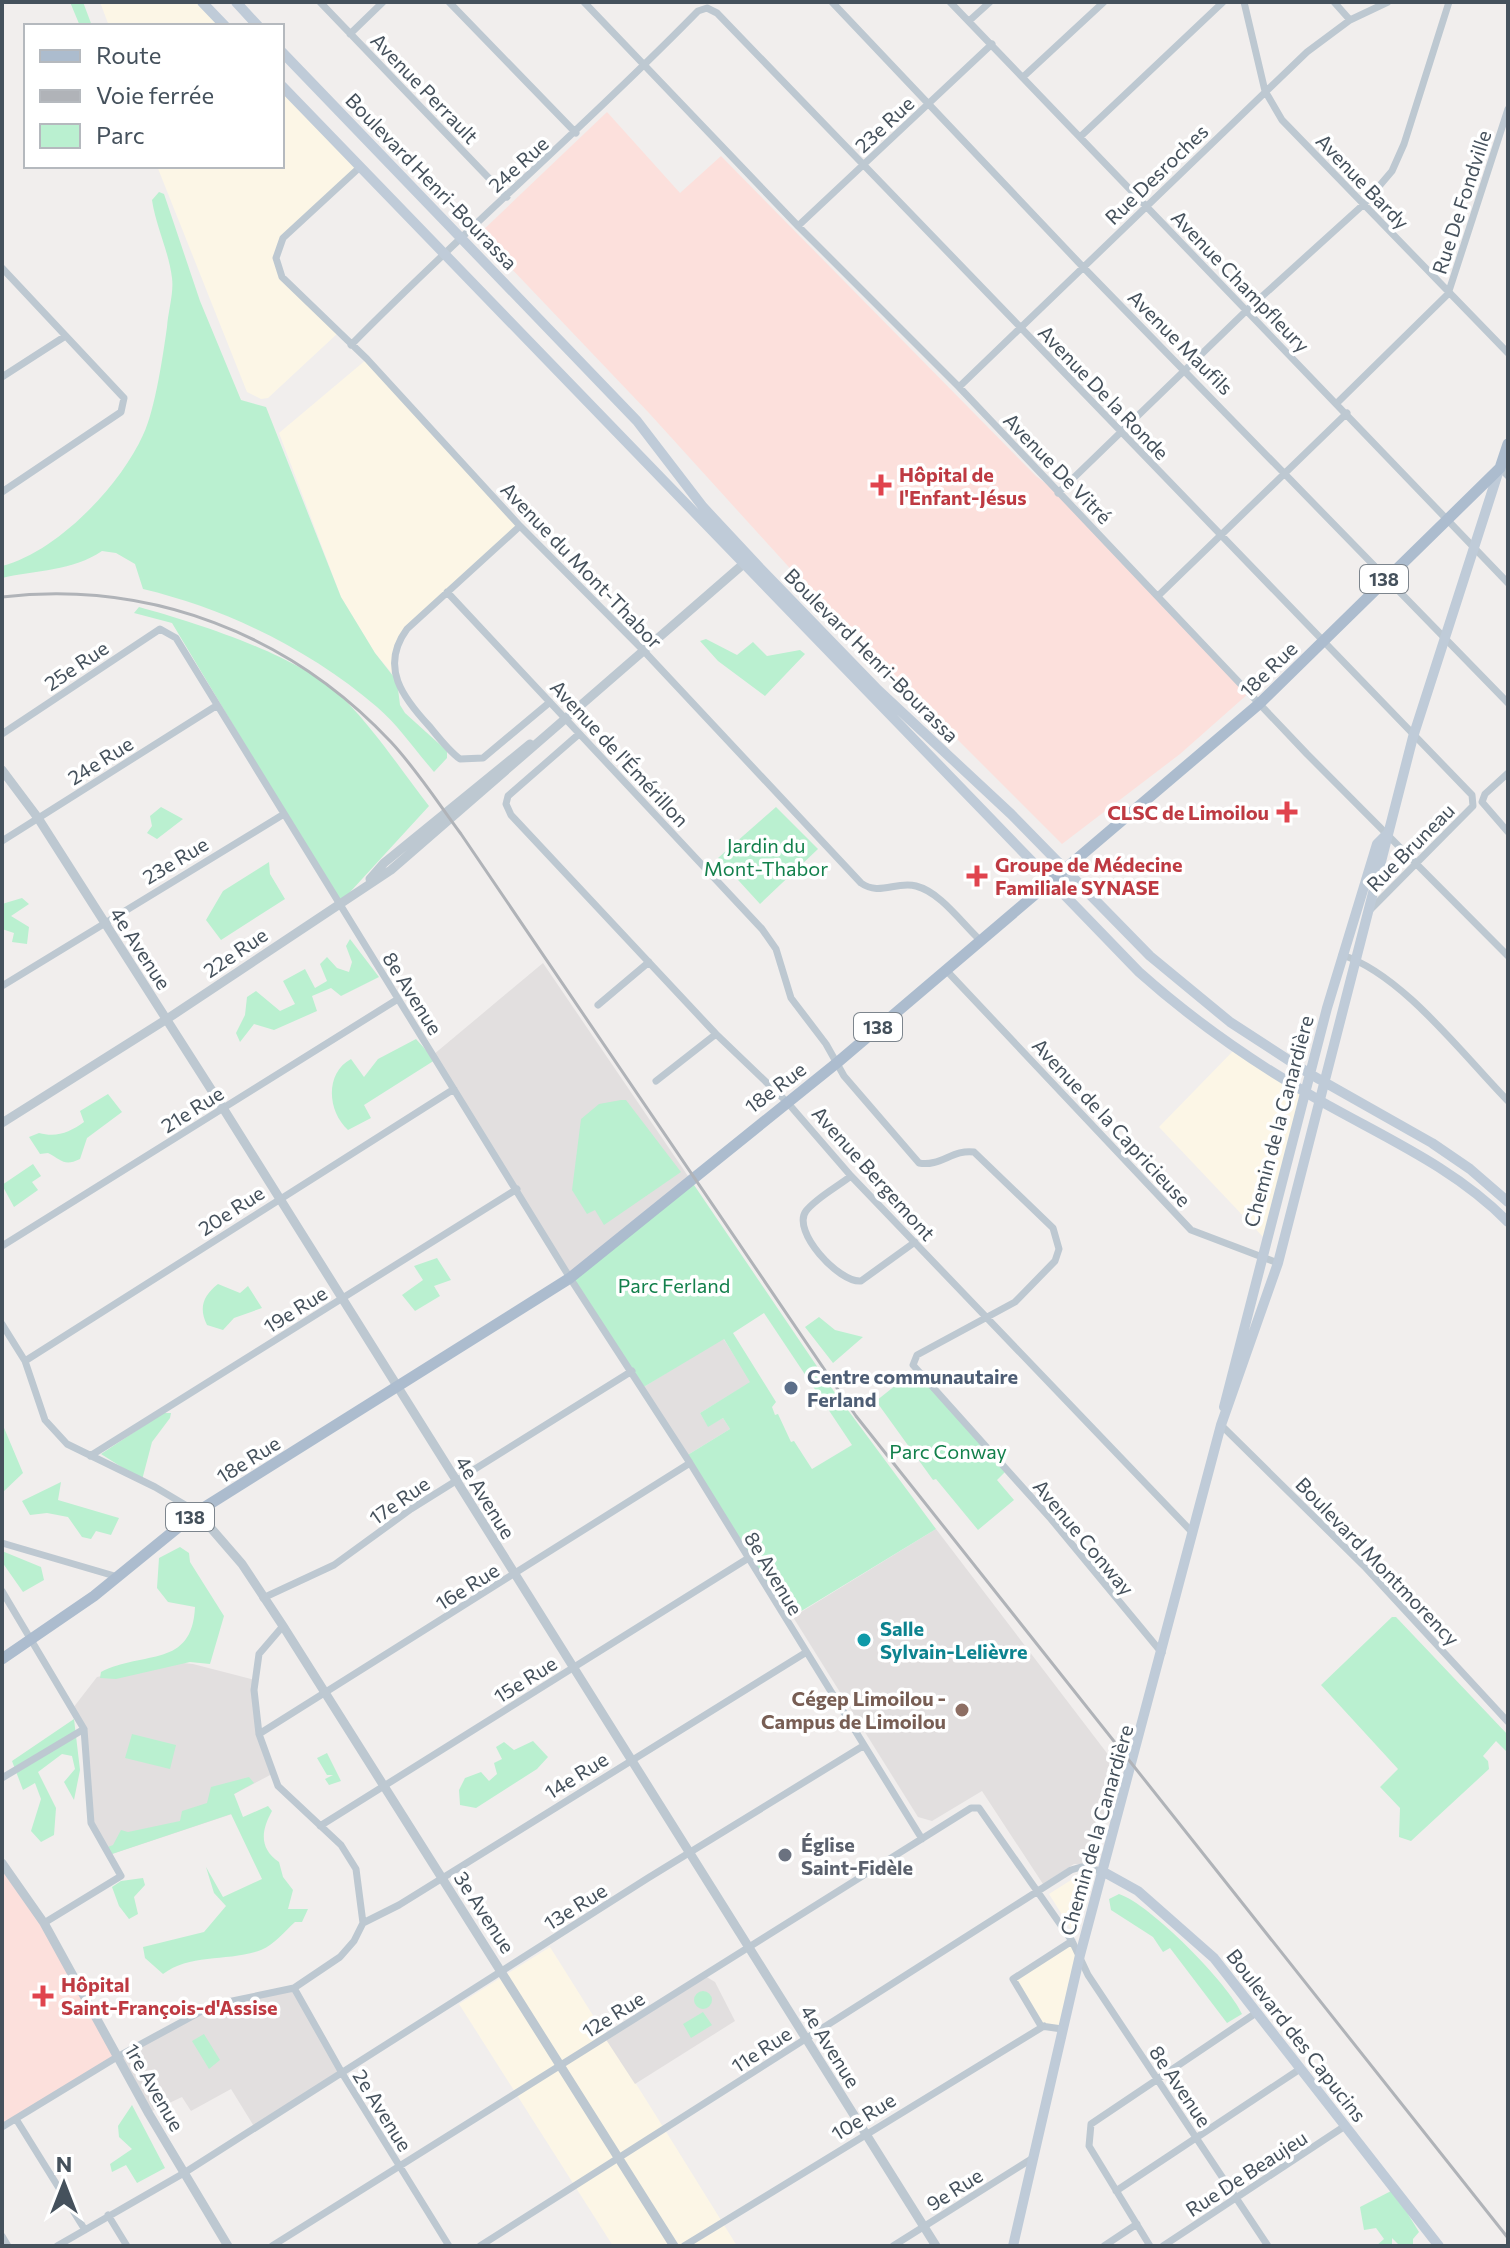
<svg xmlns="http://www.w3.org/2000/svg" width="1510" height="2248" font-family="Commissioner,sans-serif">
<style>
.commercial{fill:#fcf6e6}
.education{fill:#e2dfdf}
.medical{fill:#fce0dc}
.green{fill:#baf0d0;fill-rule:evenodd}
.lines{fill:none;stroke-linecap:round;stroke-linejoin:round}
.minor{stroke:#bdc8d1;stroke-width:7}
.tertiary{stroke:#bdc8d1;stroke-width:9}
.secondary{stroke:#bfcbd8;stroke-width:10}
.primary{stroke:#acbcce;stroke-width:11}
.rail{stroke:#b0b3b8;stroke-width:3}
.health-dot{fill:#e0444e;stroke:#fff;stroke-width:3}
.service-dot{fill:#5c6f8a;stroke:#fff;stroke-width:3}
.culture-dot{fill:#0f9aa8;stroke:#fff;stroke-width:3}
.education-dot{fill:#8d6e63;stroke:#fff;stroke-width:3}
.worship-dot{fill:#6b7280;stroke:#fff;stroke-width:3}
.labels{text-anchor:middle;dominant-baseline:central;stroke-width:7;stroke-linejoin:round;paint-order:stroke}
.shield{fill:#fff;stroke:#7d858d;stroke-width:2}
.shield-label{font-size:18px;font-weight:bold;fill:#45515c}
.street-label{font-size:20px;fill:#45515c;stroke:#fff}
.health-label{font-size:20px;font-weight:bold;fill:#be3a42;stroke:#fff;text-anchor:start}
.park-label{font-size:20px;fill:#13804c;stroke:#fff}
.service-label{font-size:20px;font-weight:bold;fill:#4e5e75;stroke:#fff;text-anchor:start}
.culture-label{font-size:20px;font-weight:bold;fill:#0d838f;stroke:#fff;text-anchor:start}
.education-label{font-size:20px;font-weight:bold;fill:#785e54;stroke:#fff;text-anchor:end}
.worship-label{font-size:20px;font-weight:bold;fill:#5b616d;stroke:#fff;text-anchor:start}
</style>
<rect width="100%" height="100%" fill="#f1eeed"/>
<path class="commercial" d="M100,2H202L225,26H109Z
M282,86L360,167L284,238L277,267L338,333L268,398L261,399L247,392L157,166H282Z
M367,359L520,526L398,641L396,678L375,653L341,597L279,433Z
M1235,1049L1305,1091L1265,1239L1159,1127Z
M1079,1875L1088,1876L1073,1932L1049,1894Z
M1072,1941L1080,1955L1062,2029L1041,2026L1013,1979Z
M550,1947L665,2130L737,2246H613L459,2004Z"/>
<path class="education" d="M543,963L690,1179L570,1278L433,1055Z
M723,1338L751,1382L700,1413L708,1426L723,1418L730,1429L686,1456L642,1388Z
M936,1529L1116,1765L1122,1758L1092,1864H1074L1043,1884L982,1791L932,1821L918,1817L793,1617Z
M165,1661L193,1664L255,1680L256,1714L272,1774L225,1799L232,1814L109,1855L91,1823L84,1729L73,1708L97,1677Z
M705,1976L715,1982L735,2021L635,2084L605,2038Z
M294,1988L342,2073L255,2128L231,2089L191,2111L182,2097L148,2113L117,2057L213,2005Z"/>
<path class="medical" d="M607,112L680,193L721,156L1036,476L1058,493L1249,693L1180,754L1062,844L826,608L649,413L490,246L478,243L479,234Z
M2,1863L25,1891L117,2057L2,2127Z"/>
<path class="green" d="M70,2H83L92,26H80Z
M159,192L164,194L200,301L241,400L266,407L341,597L375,653L397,681L400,705L405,713L447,751V758L434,772C416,751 398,725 377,707C311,650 227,609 143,589L135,564L116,553L102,551C73,571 36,570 2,578V566C57,552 120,486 143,435C155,410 163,355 167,327C168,312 174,293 172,278C169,252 156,227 152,200Z
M139,607C197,623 302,656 345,700C376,732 402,771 429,806L340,903L172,623L134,613Z
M706,639L737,655L753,642L767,656L800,650L805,654L765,696L718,661L700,641Z
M161,807L183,819L157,839L147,833L152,826L150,816Z
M776,807L818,849L760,904L718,858Z
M269,862L270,874L285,899L221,940L206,920L223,891Z
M22,898L29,904L11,916L29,927L27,944L12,942L14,933L2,929V904Z
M350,939L379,977L341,996L331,988L312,996L317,1011L274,1030L254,1024L240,1042L236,1033L245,1015L247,997L256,991L280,1011L295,1004L283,981L305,969L315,988L327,981L320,964L327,957L337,968L349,972L352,962L346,946Z
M416,1039L435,1060L364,1105L371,1118L348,1130C327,1111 325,1073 351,1059L364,1077L378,1059Z
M108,1094L122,1112L87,1138L80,1159C64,1167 62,1160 48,1153L40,1154L29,1137L39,1133C57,1138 70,1132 84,1122L80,1111Z
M621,1100H626L681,1172L604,1225L595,1210L587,1214L572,1190L581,1119L599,1104Z
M33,1164L41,1176L32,1182L38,1190L14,1207L2,1185Z
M690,1179L833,1390L936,1529L785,1621L686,1456L730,1429L723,1418L708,1427L700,1413L750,1382L724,1339L642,1388L570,1278ZM764,1313L852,1445L812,1469L794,1441L791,1442L778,1414L775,1415L772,1407L776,1402L733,1333Z
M437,1258L451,1280L434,1286L440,1296L415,1311L402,1295L423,1280L414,1266Z
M218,1284L240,1293L248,1286L262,1308L234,1318L223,1330L207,1325C198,1307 204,1295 218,1284Z
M819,1317L835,1330L863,1337L833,1363L805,1327Z
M916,1369L1007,1470L997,1480L1014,1500L978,1530L936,1479L933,1480L876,1401Z
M163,1413H171L170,1418L152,1442L142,1480L101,1454Z
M2,1423L23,1473L2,1493Z
M61,1482L58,1500L119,1518L111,1535L96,1531L91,1539L82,1537L68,1517L47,1513L30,1515L22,1501Z
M180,1547L189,1553L190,1562L224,1616L210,1664L190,1662L116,1679L100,1678L101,1672C144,1650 192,1669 195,1607L168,1602L157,1588L159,1558Z
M2,1551L41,1567L44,1580L23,1592L2,1562Z
M1392,1617H1396L1508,1735V1749L1506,1751L1496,1741L1483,1756L1488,1761L1489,1769L1411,1841L1399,1837L1400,1808L1380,1787L1398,1769L1321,1685Z
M74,1719L80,1770L74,1800L64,1782L75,1769L72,1756L62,1754L38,1772L56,1808L54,1835L41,1842L31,1831L41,1799L35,1783L23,1790L12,1761Z
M132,1734L176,1745L170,1769L125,1758Z
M533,1741L548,1757L537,1769L476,1808L460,1805L459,1790L465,1778L481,1772L489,1781L497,1774L494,1763L502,1759L496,1747L504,1742L514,1750Z
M327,1753L341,1781L329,1785L325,1779L333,1775H327L317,1758Z
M249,1777L254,1783L234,1794L243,1817L268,1806L272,1811C261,1831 259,1848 279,1862L283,1877L293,1890L288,1909H308L302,1922H295C285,1931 274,1945 261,1950C229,1962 190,1953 163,1974L145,1958L143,1947L204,1932L226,1906L214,1893L206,1867L223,1897L262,1879L231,1814L109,1855L105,1848L113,1845L121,1830L128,1832L180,1821L182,1811L207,1803L211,1787Z
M143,1878L145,1885L134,1897L138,1914L129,1919L119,1906L112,1887L121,1881Z
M1119,1894C1150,1904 1229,1984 1242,2014L1227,2023L1170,1948L1163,1952L1153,1937L1111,1910L1109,1899Z
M694 2000a9 9 0 1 1 18 0a9 9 0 1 1-18 0Z
M703,2012L712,2025L691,2038L683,2024Z
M204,2034L220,2060L209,2069L192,2041Z
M132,2105L165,2168L137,2183L126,2165L112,2172L110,2164L132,2149L119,2137L118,2126Z
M1393,2190L1419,2232L1413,2239V2246H1400L1392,2238V2246H1376L1384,2239L1376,2228L1364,2230L1360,2207Z"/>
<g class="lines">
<path class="minor" d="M320,2L507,197
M449,2L576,133
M584,2L798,226L959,387L1307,754L1508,956
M832,2L1082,266L1508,703
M950,2L1508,583
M1244,2L1265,91L1282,120L1508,353
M1334,2L1350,20
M969,21L990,2
M350,34L383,2
M1023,77L1104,2
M1080,137L1223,2
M360,167L283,238L276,258L282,277L367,359L520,526L642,649L861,883C879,896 896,881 916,886C940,892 961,922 979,939
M798,226L992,44
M2,268L124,398L121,412L2,492
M351,345C464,230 586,126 698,11L707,8L717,13L1472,795L1473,806L1370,910
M2,377L64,337
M959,387L1307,52L1350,20L1388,2
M1337,403L1448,294L1508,109
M1508,465L1500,468L1508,476
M1058,493L1247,310L1364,204L1392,171L1404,144L1449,2
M520,526L407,629C379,667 403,698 430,727C439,738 449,751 460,759L483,758L550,702
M447,592L762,929L776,949L791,998L826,1044L844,1076L919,1163C940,1167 953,1149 974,1152L1053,1228L1059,1249L1055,1261L1015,1302L917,1355L913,1365L1051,1519L1162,1653
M1159,595L1347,413
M2,734L160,629L176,638L570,1278L690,1463L922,1839
M579,734L508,796L506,804L511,815L716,1034L787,1102L851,1176L1192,1532
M1508,773L1485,794L1482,802L1508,832
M2,841L216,706
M1342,955C1402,974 1463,1055 1508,1101
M946,970L1191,1230L1278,1263
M2,986L284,814
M598,1005L649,962
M656,1081L716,1034
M851,1176C837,1187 816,1198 806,1211C791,1231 839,1283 861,1281L915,1242
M2,1246L398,999
M2,1324L25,1361L45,1420L67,1444L155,1487L197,1512
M25,1361L454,1089
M1221,1425L1364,1566L1508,1722
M90,1456L517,1189
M2,1543L118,1577
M2,1591L84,1729L91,1823L121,1876L44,1923
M263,1598L334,1565L411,1509L632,1371
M259,1734L690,1463
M2,1778L84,1729
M320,1826L747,1559
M363,1923L399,1905L805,1653
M294,1988L342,2073L449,2246
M1062,2029L1041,2026L1013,1979L1072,1941L1070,1938
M16,2119L85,2230
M2,2127L117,2057L213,2005L294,1988L340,1957L354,1941L363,1923L356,1869L341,1845L278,1786L259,1734L254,1690L259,1654L283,1626
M1116,2191L1300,2069
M108,2215L127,2246
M2,2236L8,2246
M57,2246L184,2173L648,1878L863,1746
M272,2246L971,1808H979L1072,1941L1088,1975L1268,2246
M480,2246L1071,1870L1081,1867L1102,1871
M684,2246L1044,2026
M893,2246L1033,2158
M1104,2246L1137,2224
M1150,2246L1089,2146L1091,2124L1256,2013
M1163,2246L1345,2126"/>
<path class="tertiary" d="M2,770L38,818L223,1108L936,2246
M370,879L384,863L530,744
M2,1123L167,1019L391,870L748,560
M197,1512L242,1564L283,1626L674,2246
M2,1863L44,1923L149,2114L228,2246"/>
<path class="secondary" d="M202,2L225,26
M236,2L258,26
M282,52L637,421L703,507L758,566L878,690L1011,814L1150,956L1230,1022L1310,1074L1432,1143L1470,1169L1508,1202
M282,86L1139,972C1196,1023 1257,1065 1324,1103C1388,1139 1456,1169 1508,1222
M1224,1407L1327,1008L1377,844L1388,833
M1102,1871L1138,1891L1214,1958L1439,2246
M1013,2246L1080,1955L1221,1425L1278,1263L1413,737L1499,470"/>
<path class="primary" d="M2,1659L94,1596L197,1512L570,1278L838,1062L1259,704L1500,468L1508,444"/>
<path class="rail" d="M2,597C150,580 290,634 391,742C417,770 438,803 461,834L856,1416L1508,2238"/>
</g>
<g class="health-dot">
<path d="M877 473h8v8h8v8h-8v8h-8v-8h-8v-8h8z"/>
<path d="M1283 800h8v8h8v8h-8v8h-8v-8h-8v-8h8z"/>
<path d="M973 864h8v8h8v8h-8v8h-8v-8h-8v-8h8z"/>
<path d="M39 1984h8v8h8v8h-8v8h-8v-8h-8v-8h8z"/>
</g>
<circle class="service-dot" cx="791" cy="1388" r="8"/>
<circle class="culture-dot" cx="864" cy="1640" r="8"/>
<circle class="education-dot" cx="962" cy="1710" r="8"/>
<circle class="worship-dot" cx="785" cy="1855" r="8"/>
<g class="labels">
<g class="shield">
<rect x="1360" y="565" width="48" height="28" rx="6"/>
<rect x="854" y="1013" width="48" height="28" rx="6"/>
<rect x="166" y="1503" width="48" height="28" rx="6"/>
</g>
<g class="shield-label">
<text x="1384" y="579">138</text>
<text x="878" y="1027">138</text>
<text x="190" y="1517">138</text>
</g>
<g class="street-label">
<text transform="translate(425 88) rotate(46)">Avenue Perrault</text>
<text transform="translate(884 124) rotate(-43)">23e Rue</text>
<text transform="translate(518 164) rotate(-42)">24e Rue</text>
<text transform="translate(1156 174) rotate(-44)">Rue Desroches</text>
<text transform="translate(432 181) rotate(46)">Boulevard Henri-Bourassa</text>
<text transform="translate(1363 181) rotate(46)">Avenue Bardy</text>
<text transform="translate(1461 202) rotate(-72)">Rue De Fondville</text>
<text transform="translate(1241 281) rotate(46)">Avenue Champfleury</text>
<text transform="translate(1181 342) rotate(45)">Avenue Maufils</text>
<text transform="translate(1104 392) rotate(46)">Avenue De la Ronde</text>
<text transform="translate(1058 468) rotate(46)">Avenue De Vitré</text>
<text transform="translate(582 565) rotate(46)">Avenue du Mont-Thabor</text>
<text transform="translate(872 655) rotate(45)">Boulevard Henri-Bourassa</text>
<text transform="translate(76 665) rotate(-34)">25e Rue</text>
<text transform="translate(1268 669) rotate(-44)">18e Rue</text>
<text transform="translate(620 753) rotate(47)">Avenue de l'Émérillon</text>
<text transform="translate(100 760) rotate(-32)">24e Rue</text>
<text transform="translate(1410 847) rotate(-45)">Rue Bruneau</text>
<text transform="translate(175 860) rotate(-31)">23e Rue</text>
<text transform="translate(141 948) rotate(57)">4e Avenue</text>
<text transform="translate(235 952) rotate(-34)">22e Rue</text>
<text transform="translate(413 993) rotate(58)">8e Avenue</text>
<text transform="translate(775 1087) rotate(-37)">18e Rue</text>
<text transform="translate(192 1109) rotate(-32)">21e Rue</text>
<text transform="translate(1278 1121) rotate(-75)">Chemin de la Canardière</text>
<text transform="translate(1112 1122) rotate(47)">Avenue de la Capricieuse</text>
<text transform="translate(874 1173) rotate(48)">Avenue Bergemont</text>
<text transform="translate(231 1210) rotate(-33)">20e Rue</text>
<text transform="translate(295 1309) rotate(-32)">19e Rue</text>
<text transform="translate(248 1459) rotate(-32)">18e Rue</text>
<text transform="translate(486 1497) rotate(58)">4e Avenue</text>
<text transform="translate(399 1500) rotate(-35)">17e Rue</text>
<text transform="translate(1084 1537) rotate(50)">Avenue Conway</text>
<text transform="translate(1378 1561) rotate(46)">Boulevard Montmorency</text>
<text transform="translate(774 1573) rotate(59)">8e Avenue</text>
<text transform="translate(467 1586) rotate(-32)">16e Rue</text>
<text transform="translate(525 1679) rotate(-32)">15e Rue</text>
<text transform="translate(576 1775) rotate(-32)">14e Rue</text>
<text transform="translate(1096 1830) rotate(-74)">Chemin de la Canardière</text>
<text transform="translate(575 1906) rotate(-32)">13e Rue</text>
<text transform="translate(485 1912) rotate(57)">3e Avenue</text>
<text transform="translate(613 2014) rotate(-32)">12e Rue</text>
<text transform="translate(1297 2035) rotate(52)">Boulevard des Capucins</text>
<text transform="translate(831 2046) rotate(58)">4e Avenue</text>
<text transform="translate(761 2049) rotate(-33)">11e Rue</text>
<text transform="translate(1181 2086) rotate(56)">8e Avenue</text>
<text transform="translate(155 2087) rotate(60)">1re Avenue</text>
<text transform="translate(383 2110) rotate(58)">2e Avenue</text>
<text transform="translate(863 2116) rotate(-32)">10e Rue</text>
<text transform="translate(1246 2173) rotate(-33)">Rue De Beaujeu</text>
<text transform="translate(954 2189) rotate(-32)">9e Rue</text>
</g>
<g class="health-label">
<text x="899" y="474">Hôpital de<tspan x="899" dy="23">l'Enfant-Jésus</tspan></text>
<text x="1269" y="812" text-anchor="end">CLSC de Limoilou</text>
<text x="995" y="864">Groupe de Médecine<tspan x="995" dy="23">Familiale SYNASE</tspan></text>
<text x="61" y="1984">Hôpital<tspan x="61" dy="23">Saint-François-d'Assise</tspan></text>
</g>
<g class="park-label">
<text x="766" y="845">Jardin du<tspan x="766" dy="23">Mont-Thabor</tspan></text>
<text x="674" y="1285">Parc Ferland</text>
<text x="948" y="1451">Parc Conway</text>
</g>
<g class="service-label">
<text x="807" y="1376">Centre communautaire<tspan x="807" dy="23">Ferland</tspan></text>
</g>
<g class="culture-label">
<text x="880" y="1628">Salle<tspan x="880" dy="23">Sylvain-Lelièvre</tspan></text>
</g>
<g class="education-label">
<text x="946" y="1698">Cégep Limoilou -<tspan x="946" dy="23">Campus de Limoilou</tspan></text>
</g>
<g class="worship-label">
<text x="801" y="1844">Église<tspan x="801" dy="23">Saint-Fidèle</tspan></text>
</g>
</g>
<rect width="1510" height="2248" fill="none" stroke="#45515c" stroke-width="8"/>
<rect x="24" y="24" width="260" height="144" fill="#ffffff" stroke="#b5b9be" stroke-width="2"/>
<rect x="40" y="50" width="40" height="12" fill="#acbcce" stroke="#b5b9be" stroke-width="2"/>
<text x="96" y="64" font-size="24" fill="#45515c">Route</text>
<rect x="40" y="90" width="40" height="12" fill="#b0b3b8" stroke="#b5b9be" stroke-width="2"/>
<text x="96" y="104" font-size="24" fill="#45515c">Voie ferrée</text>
<rect x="40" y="124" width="40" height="24" fill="#baf0d0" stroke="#b5b9be" stroke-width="2"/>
<text x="96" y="144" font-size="24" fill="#45515c">Parc</text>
<g transform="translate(64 2184)" stroke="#ffffff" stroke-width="6" paint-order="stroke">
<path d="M0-6L14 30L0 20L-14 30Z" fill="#45515c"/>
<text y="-12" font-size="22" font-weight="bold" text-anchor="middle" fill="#45515c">N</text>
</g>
</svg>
